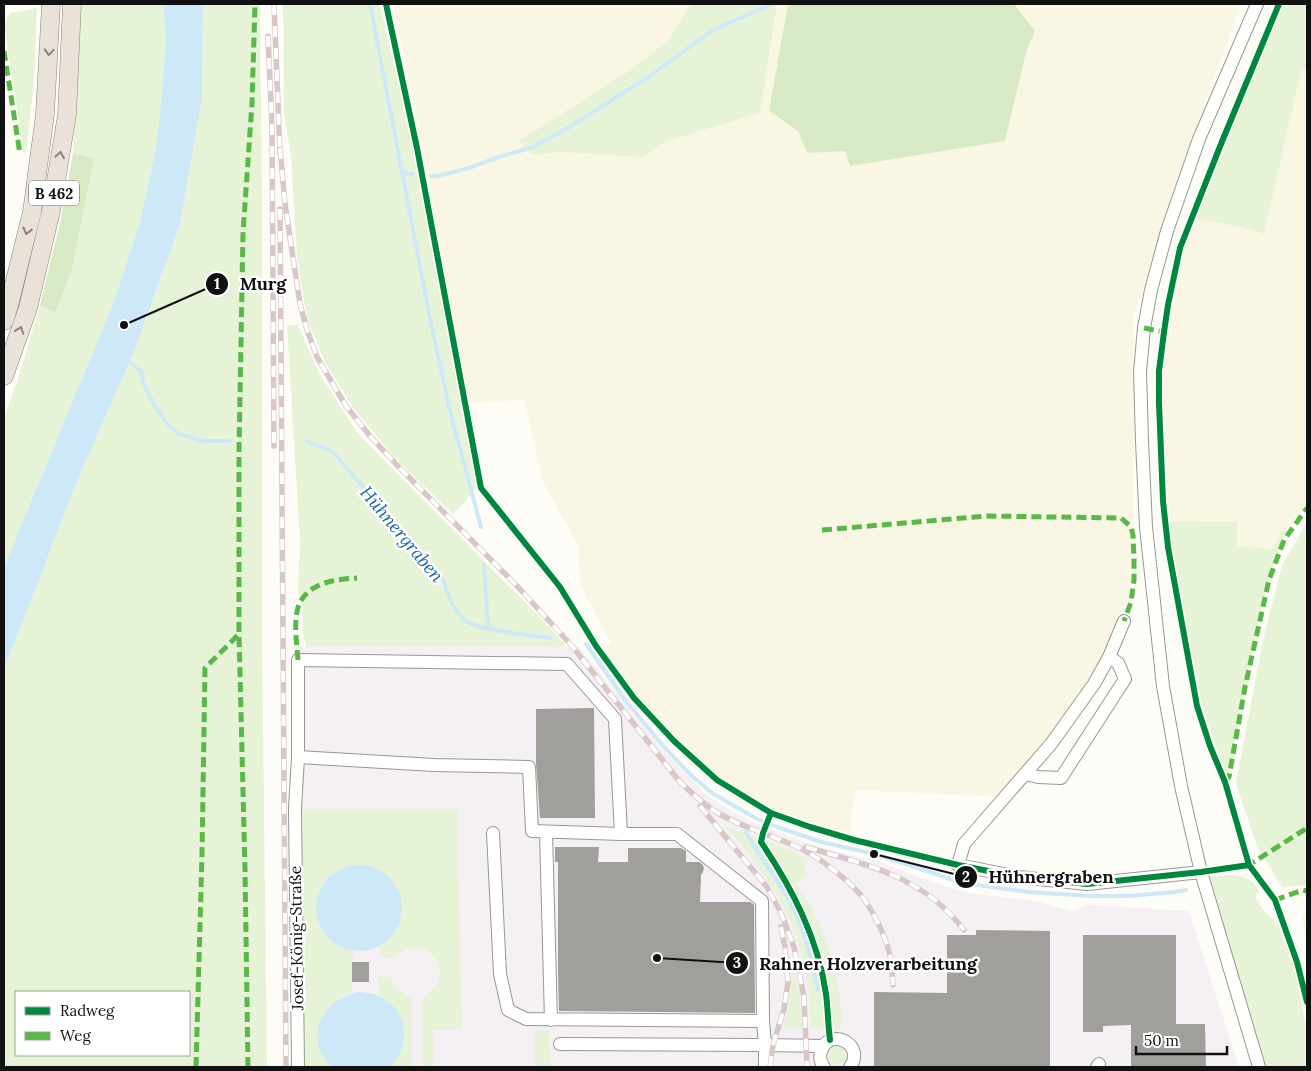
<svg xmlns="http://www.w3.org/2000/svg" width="1311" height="1071" font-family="Lora,serif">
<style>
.industrial{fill:#f5f0f3}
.farmland{fill:#f9f7e4}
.green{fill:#e7f3d7;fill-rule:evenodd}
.forest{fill:#d8eac5}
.water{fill:#cde8f7}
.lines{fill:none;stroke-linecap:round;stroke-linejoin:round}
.stream{stroke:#cde8f7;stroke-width:4}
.building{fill:#a19f9c}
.minor-casing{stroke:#979795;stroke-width:14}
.highway-casing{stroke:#858482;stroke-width:19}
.minor{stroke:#fffffe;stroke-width:12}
.highway{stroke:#eae1d8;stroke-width:18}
.rail-casing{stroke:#d9c6c7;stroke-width:5.5}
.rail{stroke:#fff;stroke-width:4;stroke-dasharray:11;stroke-linecap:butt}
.quiet{stroke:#58b947;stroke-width:5;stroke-dasharray:10 5;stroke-linecap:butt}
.cycleway-casing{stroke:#fff;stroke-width:9}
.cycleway{stroke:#00873e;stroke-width:6}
.oneway{stroke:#88837e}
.labels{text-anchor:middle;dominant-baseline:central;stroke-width:5;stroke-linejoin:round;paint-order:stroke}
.shield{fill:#fff;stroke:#585858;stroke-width:1}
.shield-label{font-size:15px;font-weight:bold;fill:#111}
.street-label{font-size:16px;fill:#111;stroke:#fff}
.water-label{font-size:18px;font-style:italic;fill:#1768a6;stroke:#fff}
.leader{fill:none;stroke:#111;stroke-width:2}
.callout-dot{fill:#111;stroke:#fff;stroke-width:2}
.mark-label{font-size:15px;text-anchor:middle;font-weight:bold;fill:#fff}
.callout-label{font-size:18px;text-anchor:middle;font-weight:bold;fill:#111;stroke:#fff;stroke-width:5;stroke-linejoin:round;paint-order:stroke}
</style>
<rect width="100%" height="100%" fill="#fdfcf7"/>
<path class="industrial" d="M293,646L579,647L664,751L704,793L732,812L761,825L817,847L883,863L932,882L974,894L1036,901L1071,911L1087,905L1189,911L1239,1067H302L298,757Z"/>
<path class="farmland" d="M394,4H1241L1195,131L1133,316L1134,500L1131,593L1109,649L1079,699L1001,797L855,790L853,805L850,833L773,810L745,796L720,779L676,739L635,694L600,649L611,643L580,584L578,545L543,482L524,400L469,403L421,140Z
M1307,68V503L1287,531H1282L1273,549L1237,546L1236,522L1169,521L1162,383L1168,336L1185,244L1196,218L1244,228L1263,234L1301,71Z
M1307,913V944L1301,915Z"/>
<path class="green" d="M81,4H163L166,39L162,93L156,148L140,222L114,301L4,567V417L18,379L40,305L55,312L94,158L73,153Z
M203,4H260L262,202V634L267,1067H4V670L76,484L135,349L180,224L202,99ZM16,992H189V1055H16Z
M283,4H380L414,152L478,487L453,514L394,457L354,409L325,362L307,319L297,256L291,157L284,112Z
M691,4H777L760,113L667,141L643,157L561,152L533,155L519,141L629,71L668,41Z
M1284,4H1307V68L1301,71L1264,234L1244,228L1196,218L1249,80Z
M37,8L34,81L26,152H23L4,24L10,13Z
M287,325H298L319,373L358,434L530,607L565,644L563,647L306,646L302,626L303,607L298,590L300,542Z
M1169,521L1237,522V546L1272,549L1282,531H1287C1271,563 1263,598 1256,633C1245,679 1237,726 1229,773H1226L1222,766L1201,701L1186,620L1171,557Z
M1307,522V885L1282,887L1257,846L1236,783L1263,640L1282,566Z
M299,809H457L462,1029L433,1030V1067H423L422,1000C427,992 436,989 439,979C444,963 430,946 414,948C405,948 399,953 392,958L380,956L379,946L388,940L397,889C387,872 384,872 365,868C360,867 354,865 349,866C334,868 324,882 318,894L346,949L353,951L352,993L339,998L330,1066L332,1067H302Z
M725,826L788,849L809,859L804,867L807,876L796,883C803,894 811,905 816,916C831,947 845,996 840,1030L811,1028C810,1005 809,982 803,960C792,910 759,863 725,826Z
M1232,875C1243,876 1255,879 1259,891L1255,896L1264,911L1277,923L1295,968L1307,1032V1067H1261L1207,880L1212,876Z
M791,969H794L800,996L802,1029L783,1028C789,1008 791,990 791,969Z
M378,977H391C395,989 401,993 412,998V1067H390C407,1049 409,1024 391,1006C387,1002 384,998 379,996Z
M535,1030H549L550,1067H535Z
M828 1056a9 9 0 1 1 18 0a9 9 0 1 1-18 0Z"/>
<path class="forest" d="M788,4H1014L1035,31L1026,52L1005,141L850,166L845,151L807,153L798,131L769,111Z
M73,153L94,158L72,269L55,313L40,305L60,223Z"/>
<path class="water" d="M163,4H203L202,99L180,224L135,349L76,484L4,670V567L114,301L140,222L156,148L162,93L166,39Z
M316 908a43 43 0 1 1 86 0a43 43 0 1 1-86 0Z
M361,992C368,993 374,994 380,997C409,1011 411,1046 390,1067H332C302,1039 322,996 361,992Z"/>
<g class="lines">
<path class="stream" d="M370,4L430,319L450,411L481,527
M402,173L412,174
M431,176H437L466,169L499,157L533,147L571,126L647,78L713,30L772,4
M127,360L142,372L143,383L154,405L169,426L179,434L202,441H230
M307,441L332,451L443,579C448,595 453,612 468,622C480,630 534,636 551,638
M484,565L488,628
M586,644L625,700L665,748L691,775L712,793L757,819L780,828L822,842L874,854L918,868L962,883L1029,892L1089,896H1129L1174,892L1186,890
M746,832C761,860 782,884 795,912C807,937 812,964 818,990"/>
</g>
<path class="building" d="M594,708L595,818H540L536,764V709Z
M555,847H599L598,862H628V848H681L686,851V862H699L702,864L704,868L703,872L701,875L700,902H750L754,905L755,1013L559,1011L558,969V862H555Z
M976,930L1050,931V1067H874V992L947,993V935H976Z
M1083,935H1176V1024H1205L1206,1067H1131V1025L1103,1026V1032H1083Z
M352,962H369V982H352Z"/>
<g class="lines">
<g class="minor-casing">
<path id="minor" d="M1257,4L1199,139L1167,231L1151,290L1144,328L1140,372L1142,441L1146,527L1163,686L1181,786L1201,872L1259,1067
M1124,621L1109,657L1094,684L1051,744L964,844L958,865L1019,877L1087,884L1201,872
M298,757L434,765L529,767L532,831L621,834H677L762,901L763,1021L765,1045L823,1046
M1025,774L1038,777L1061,778L1125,679L1118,663L1109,657
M546,832L551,1020
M493,833L500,974L508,1010L526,1019L763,1021
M560,1044L765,1045V1067
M298,1067L295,809L298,757V660L567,664L615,719L621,834
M824,1067C820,1062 819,1055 822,1049C831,1027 866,1045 850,1067
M1097,1067L1099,1064"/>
</g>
<g class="highway-casing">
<path id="highway" d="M4,321L9,305L32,212L45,114L51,4
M4,376L28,308L51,211L67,115L72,4"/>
</g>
<use href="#minor" class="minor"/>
<use href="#highway" class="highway"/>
<g class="rail-casing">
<path id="rail" d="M274,4L280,154
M268,36L272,126L274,446
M280,148L285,204L300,304L307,330L317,357L346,406L370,436L396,464L518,587L572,646L680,782C692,793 704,805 718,813C747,830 780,837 809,853C826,863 855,885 866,902C876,917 884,934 889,951C892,961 892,974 893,985
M280,209L286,1067
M700,806L767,887L781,913L794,947L804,997L807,1067
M806,847C867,865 923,876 964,930
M770,1067L773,1045L784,1009L788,982L785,947L781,927"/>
</g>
<use href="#rail" class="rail"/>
<path class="quiet" d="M4,51L20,154
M1144,328L1164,332
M822,530L987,516L1121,518L1131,527L1133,535L1134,559V580L1131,602L1124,621
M298,660C297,646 294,626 297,612C302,584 333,579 357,578
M1225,782L1229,777L1245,687L1269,580L1284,540L1307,508
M1246,866L1249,865L1307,828
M1275,900L1303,890L1307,891
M196,1067L202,854L205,668L239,634
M248,1067L245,870L239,634V451L243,233L252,103L255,4"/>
<g class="cycleway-casing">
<path id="cycleway" d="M386,4L417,148L481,488L560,587L596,646L634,698L674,741L717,780L771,813L810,827L854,840L958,865L1019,877L1087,884L1201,872L1249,865
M1279,4L1221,144L1180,248L1168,305L1164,332L1159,371V403L1163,501L1168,547L1197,706L1210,746L1225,782L1249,865L1275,900L1297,962L1307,1002
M771,813L763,833L761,842C792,888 818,938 826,994C828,1009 828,1025 830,1040"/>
</g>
<use href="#cycleway" class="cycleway"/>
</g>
<defs><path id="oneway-chevron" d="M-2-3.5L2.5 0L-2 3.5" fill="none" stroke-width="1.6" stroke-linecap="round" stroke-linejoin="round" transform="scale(1.25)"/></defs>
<g class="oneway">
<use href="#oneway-chevron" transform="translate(49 52) rotate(94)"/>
<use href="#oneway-chevron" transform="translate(60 155) rotate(-81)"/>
<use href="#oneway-chevron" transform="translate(27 231) rotate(104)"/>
<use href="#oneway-chevron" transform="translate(20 330) rotate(-71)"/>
</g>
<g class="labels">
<rect class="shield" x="29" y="180.5" width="50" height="25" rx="4"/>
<g class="shield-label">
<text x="54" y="193">B 462</text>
</g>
<g class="street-label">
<text transform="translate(296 938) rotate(-91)">Josef-König-Straße</text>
</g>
<g class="water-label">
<text transform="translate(402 534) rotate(50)">Hühnergraben</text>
</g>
</g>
<path class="leader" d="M124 325L217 284M874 854L966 877M657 958L737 963"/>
<g class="callout-dot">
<circle cx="124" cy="325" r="5"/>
<circle cx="874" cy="854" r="5"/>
<circle cx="657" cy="958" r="5"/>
<circle cx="217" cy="284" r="12"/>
<circle cx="966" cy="877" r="12"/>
<circle cx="737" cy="963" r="12"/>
</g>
<g class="mark-label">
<text x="217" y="289">1</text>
<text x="966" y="882">2</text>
<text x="737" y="968">3</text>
</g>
<g class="callout-label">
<text x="263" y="290">Murg</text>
<text x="1051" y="883">Hühnergraben</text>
<text x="868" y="970">Rahner Holzverarbeitung</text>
</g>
<rect width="1311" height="1071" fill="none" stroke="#111111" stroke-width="10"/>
<rect x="15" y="991" width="175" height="65" fill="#ffffff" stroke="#a0a0a0"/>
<rect x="25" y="1007" width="25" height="8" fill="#00873e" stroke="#a0a0a0"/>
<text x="60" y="1016" font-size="15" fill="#111111">Radweg</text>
<rect x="25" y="1032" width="25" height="8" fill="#58b947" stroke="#a0a0a0"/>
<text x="60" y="1041" font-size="15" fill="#111111">Weg</text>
<path d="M1136 1046v8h91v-8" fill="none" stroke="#111111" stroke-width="2.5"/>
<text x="1144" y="1046" font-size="15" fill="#111111" stroke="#ffffff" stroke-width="4" paint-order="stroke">50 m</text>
</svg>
